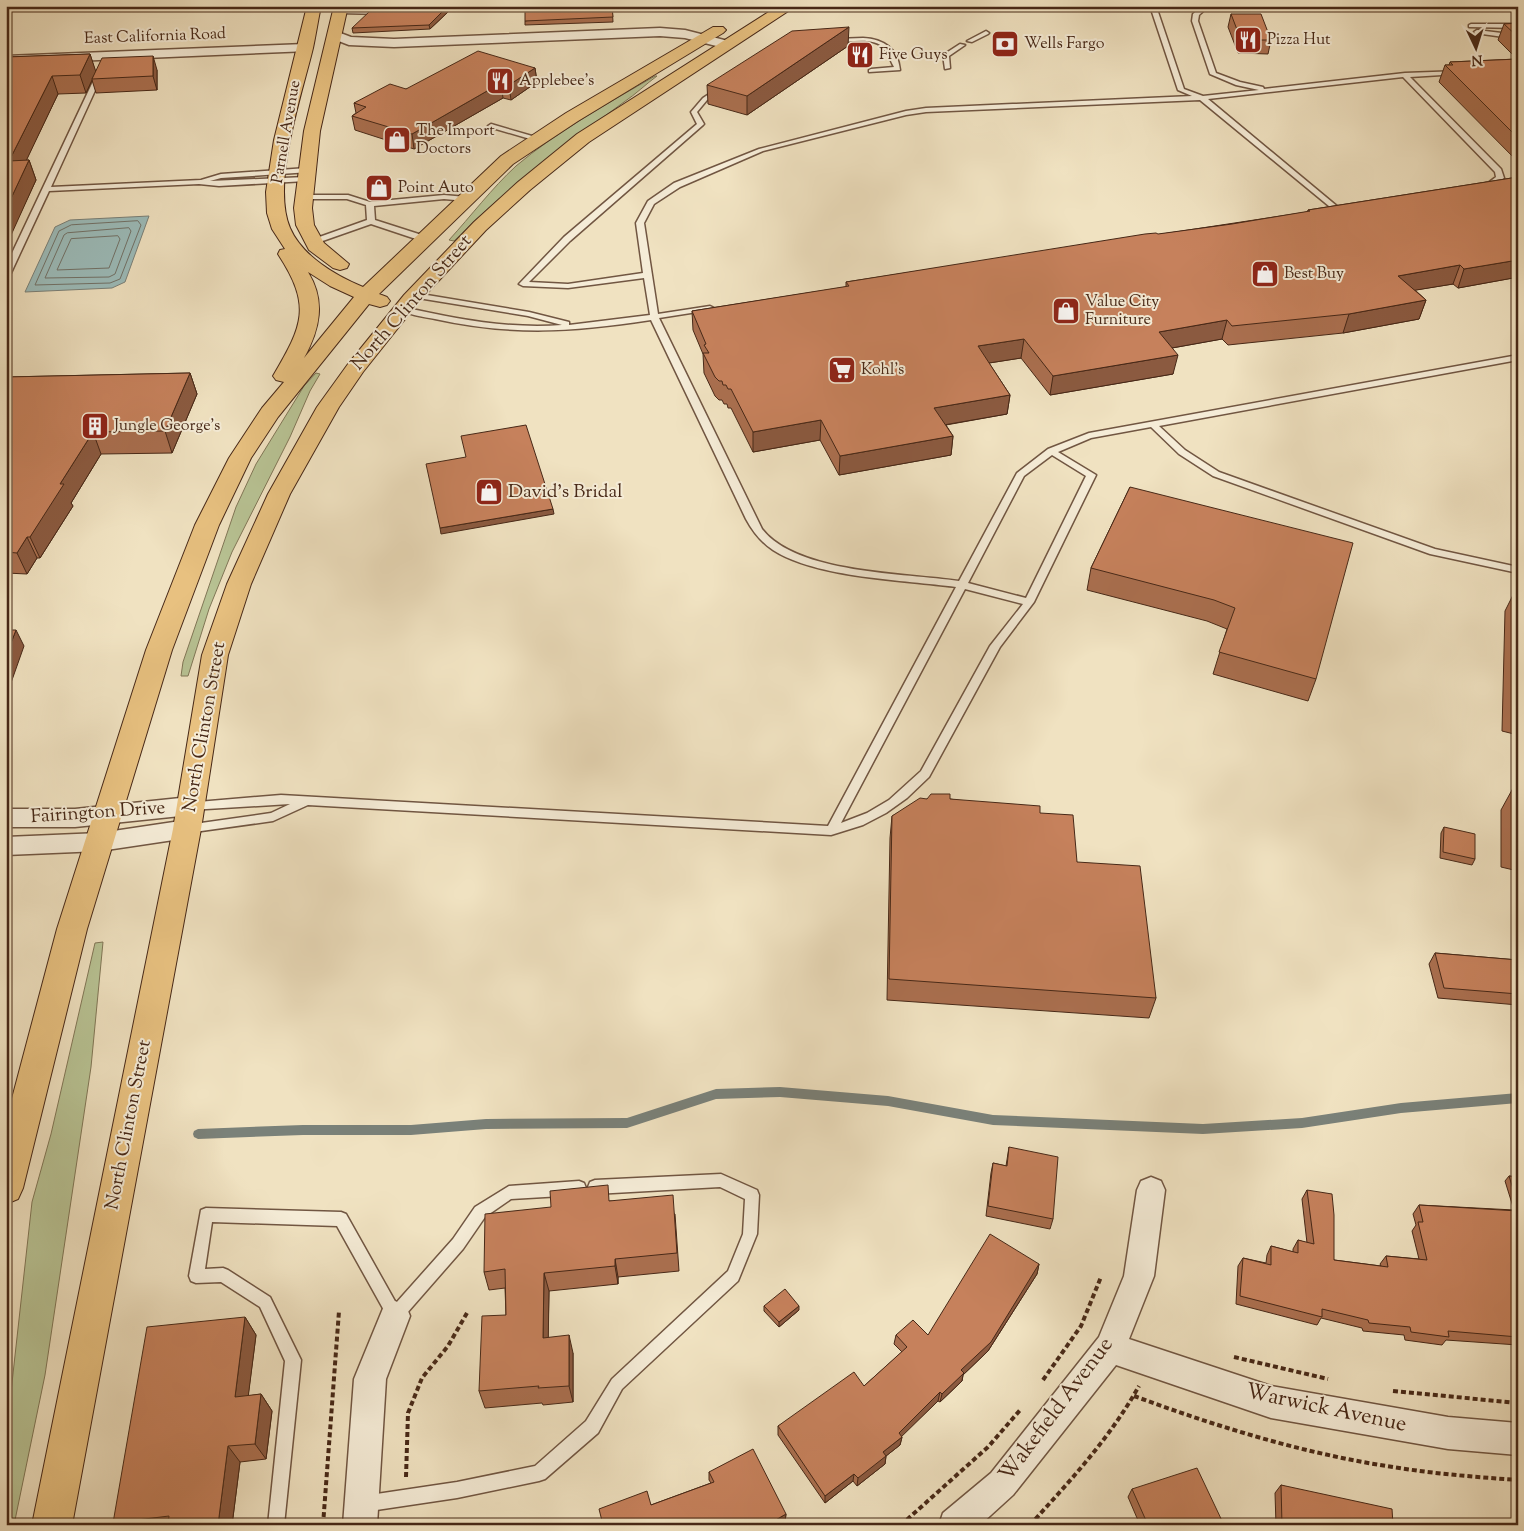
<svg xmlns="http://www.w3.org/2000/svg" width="1524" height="1531" font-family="'Sorts Mill Goudy',serif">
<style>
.green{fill:#b8c394;stroke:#807656}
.water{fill:#9cbcba;stroke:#7a8179}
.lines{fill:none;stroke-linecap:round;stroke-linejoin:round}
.shore{stroke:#727268;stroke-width:1}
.stream{fill:#7a8179;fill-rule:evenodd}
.service-casing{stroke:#715642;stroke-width:3}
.minor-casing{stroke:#715642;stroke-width:3}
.primary-casing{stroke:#472817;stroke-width:2}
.path{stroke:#472817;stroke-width:4;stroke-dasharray:5 3;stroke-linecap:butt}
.service{fill:#f5ecd7;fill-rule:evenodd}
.minor{fill:#f5ecd7;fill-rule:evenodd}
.primary{fill:#e8c180;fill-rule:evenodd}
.wall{fill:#aa6f4f;stroke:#472817}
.shaded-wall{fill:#8b5a40;stroke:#472817}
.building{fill:#c6815c;stroke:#472817}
.labels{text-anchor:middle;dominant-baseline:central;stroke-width:4;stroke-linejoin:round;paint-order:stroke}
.far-street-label{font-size:16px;fill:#472817;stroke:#f5ecd7}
.far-poi-label{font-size:16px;fill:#472817;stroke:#f5ecd7;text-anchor:start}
.street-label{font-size:19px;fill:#472817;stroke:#f5ecd7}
.poi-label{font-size:19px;fill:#472817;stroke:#f5ecd7;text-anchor:start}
.near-street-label{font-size:22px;fill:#472817;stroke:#f5ecd7}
</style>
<rect width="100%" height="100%" fill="#f0e2c1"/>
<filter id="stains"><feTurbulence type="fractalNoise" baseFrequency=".004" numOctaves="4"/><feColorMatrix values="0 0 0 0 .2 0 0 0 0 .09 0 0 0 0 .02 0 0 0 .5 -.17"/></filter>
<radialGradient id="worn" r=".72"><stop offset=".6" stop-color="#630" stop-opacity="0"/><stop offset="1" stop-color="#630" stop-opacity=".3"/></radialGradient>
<path class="green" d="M655,76H657C646,84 636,94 624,102C564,146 506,188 454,241L449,240C471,216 492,188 516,166C556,132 610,102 655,76Z
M316,373L320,374L310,391L290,437L232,552L209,609L188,676H181L183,662L236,507L256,464L304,386Z
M103,942L91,1067L45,1375L14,1525H6V1437L32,1202L51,1134L95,943Z"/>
<path class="water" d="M149,216L125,282L112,288L25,292L55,227L70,220Z"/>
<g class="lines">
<path class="shore" d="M138,221L141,225L120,279L110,283L35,285L59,231L71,225Z
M129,228L131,231L115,274L109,277L45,278L64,235L67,233Z
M118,236L120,239L109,268L57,270L71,239Z"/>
<path class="stream" d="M780,1087L888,1096L993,1115L1203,1124L1302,1118L1401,1103L1518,1093V1103L1401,1113L1302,1128L1203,1134L993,1125L888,1106L780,1097L716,1099L627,1128L486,1129L411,1135H303L198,1139L194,1137L193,1134L194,1131L198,1129L303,1125H411L486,1119L627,1118L716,1089Z"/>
<g class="service-casing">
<path id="service" d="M451,6H494L433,11L430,9Z
M1150,6H1156L1184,89L1203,96L1259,90L1236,85L1210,74L1192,21L1193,14L1202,6H1209L1199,15L1198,21L1216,73L1240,82L1263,87L1264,89L1405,73L1460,71V73L1458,74L1410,77L1501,169L1504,178L1493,187L1481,188V184L1488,183L1496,177L1495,172L1403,77L1208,99L1338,207L1339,209L1335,211L1200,100L926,112L906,115L763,151L680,187L654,204L644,223L658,314L710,306L714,308L710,310L659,318L762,529C797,574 905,573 959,581L1017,473L1048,449L1089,433L1518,355V360L1159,426L1185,450L1219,472L1435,549L1518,567V573L1430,554L1213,476L1179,454L1151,427L1091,438L1058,452L1096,475L1034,602L1000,647L929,777L907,798L886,813L863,825L831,835L308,805L273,821L187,833L183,832L181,829L183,826L187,825L271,813L290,804L190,810L186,809L184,806L186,803L281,795L828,826L956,587C905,580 816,578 773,550C761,542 753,532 746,519L651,320C573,332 513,336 435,319C424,317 408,315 399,309L403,307C456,319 507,329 562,325L528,316L412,297V293H415L529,312L569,322V325L650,315L644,278L568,288L523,286L519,284L564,237L697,124L691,112L703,98L718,88L723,89L707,100L697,112L704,124L703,125L570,241L529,282L568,284L643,273L636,223L648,201L674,183L759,149L906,111L926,108L1192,96L1178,90ZM1052,455L1086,476L1026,598L968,583L1024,476ZM965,589L1023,604L990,646L921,771L889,800L867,813L841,823Z
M340,10H385L388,12L385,14L338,13V11Z
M1471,24H1518V28L1469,27V25Z
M1477,30L1518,35V39L1475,33L1474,32Z
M986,31L989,33L988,34L972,42L967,41Z
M863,38C884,39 898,49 900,70L869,72V70L871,69L894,67C891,62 889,55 885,49C874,36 850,42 835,43L832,41L835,39Z
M960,44L965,45L949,56L950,68L945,69L943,55Z
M100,71L103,73L51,187L201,180L221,174L307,168H310V172L221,178L210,181L306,177L310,179L306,181L219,186L199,184L49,191L10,275L6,277V266L97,73Z
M491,124L539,138L540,139L537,141L489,127L488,126Z
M301,195H348L370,202L444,195L466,197L470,199L466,201L444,199L374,206L375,220L428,237V241H422L371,224L314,244L310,242L311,240L367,220L366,205L347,199H304L300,197Z
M721,1174L757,1190L759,1195L757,1234L738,1281L622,1389L598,1433L545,1479L539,1481L457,1498L363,1512L357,1510L355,1504L357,1498L363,1496L457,1482L535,1466L586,1421L612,1379L728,1271L743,1234L745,1199L720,1187L595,1194L590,1192L588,1187L590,1182L595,1180Z
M579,1181L584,1183L586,1188L584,1193L579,1195L511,1199L485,1217L463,1249L400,1321L395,1323L390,1321L337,1226L212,1222L205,1269L223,1268L228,1270L270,1297L301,1360L284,1525H268L285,1361L260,1307L221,1282L196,1283L191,1281L189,1276L201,1210L206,1208L341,1212L346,1214L396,1303L453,1239L475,1207L509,1186Z"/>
</g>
<g class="minor-casing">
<path id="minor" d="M660,28L685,30L732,42L734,45L728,49L685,38L660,36L394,47L349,45L331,38L329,35L335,31L351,37L394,39Z
M305,44L311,48L309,51L6,64V56Z
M190,797L198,800L202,806L198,812L190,815L75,827H6V809H75Z
M187,820L195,823L199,829L195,835L187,838L100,851L6,855V837L100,833Z
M1151,1177L1161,1181L1165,1190L1154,1276L1129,1339L1271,1386L1448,1417L1518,1423V1455L1448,1449L1271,1418L1116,1365L1013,1495L980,1525H939L943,1513L991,1473L1099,1337L1124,1276L1137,1190L1141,1181Z
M395,1301L406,1306L410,1316L386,1379L377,1525H343L354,1379L384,1306Z"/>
</g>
<g class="primary-casing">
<path id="primary" d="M307,6H321C318,20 316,34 313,48C302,94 271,183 290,228C302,256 336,276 363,287L501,156L566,113L713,27H723L726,30L723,33L578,121L513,164L379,294L387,297L390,301L387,305L380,307L369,304L278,417L251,458L219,525L172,650L87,929L23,1188L18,1199L6,1204V1121L57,929L146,650L195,525L229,458L262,408L284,382L276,380L273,376C303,325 312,306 278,254L280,250L285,249L272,229L267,213L266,192L274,140ZM308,272L330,286L354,297L304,358C320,329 326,301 308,272Z
M334,6H348L320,131L312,208L314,225L324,243L349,264L347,268L340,270L333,268L309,250L296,225L294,208L304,131Z
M778,6H796L589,142L530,190L486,230L418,303L363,372L339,407L290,494L251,584L228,655L201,829L72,1525H32L173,829L202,655L227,584L268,494L317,407L348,364L404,295L474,222L518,182L577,134Z"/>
</g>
<path class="path" d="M1234,1357L1328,1379
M1043,1380L1081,1326L1101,1277
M1393,1391L1518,1403
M1134,1396C1218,1427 1305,1454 1393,1467C1435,1474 1476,1477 1518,1480
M406,1477L408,1413L422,1378L448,1346L467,1313
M323,1525L339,1311
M901,1525L988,1447L1021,1409
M1030,1525C1070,1481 1110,1438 1139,1386"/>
<use href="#service" class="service"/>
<use href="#minor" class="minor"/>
<use href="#primary" class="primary"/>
</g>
<path class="wall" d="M448,6L449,11L430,29L353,33L352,28Z
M612,6L613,22L525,25V21Z
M1231,14L1271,40L1268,54L1238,53L1228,27Z
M1518,23V162L1439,82L1445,65H1449L1450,62L1517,59L1498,40L1504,24Z
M848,46L747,115L708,104L707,85Z
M90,54L95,71L157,70V90L96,93L92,80L86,93L58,94L26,160H29L36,180L6,244V57Z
M535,68L537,82L511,100L503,98L414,149L355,130L352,116L356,113L354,103L406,89Z
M1518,177V282L1513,278L1458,288L1453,284L1415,290L1426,300L1419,319L1343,333L1228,345L1222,339L1172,348L1173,374L1050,395L1021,358L989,363L1010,395L1007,414L946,425L953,436L951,455L839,475L820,440L753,452L731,408H728L727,404H724L722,400H719L715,396L704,373L703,354L693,330L692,311L846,287V282L1307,212L1308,210Z
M190,373L197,394L172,453L101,454L71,503L73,506L40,558H37L27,574L6,573V377Z
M1130,487L1316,679L1308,701L1213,674L1227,629L1207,621L1087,590L1091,568Z
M1518,585V735L1502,731L1505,611Z
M1518,779V871L1501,867V810Z
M927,799H950L1040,813L1077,862L1156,998L1149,1018L887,1000L890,838L892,816Z
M1444,827L1475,859L1472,865L1440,858L1441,833Z
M1518,912V927L1515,917Z
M1435,953L1518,960V1005L1438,998L1429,964Z
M1009,1147L1053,1219L1050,1229L986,1216L991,1173L993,1163L1006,1166Z
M1509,1176L1518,1177V1345L1446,1340L1442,1345L1405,1340L1404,1335L1363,1331L1362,1328L1321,1318L1317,1325L1236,1304L1238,1266L1243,1258L1266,1263L1267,1255L1271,1246L1293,1252V1249L1298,1240L1307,1243L1302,1199L1307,1190L1334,1260L1381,1266L1380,1264L1386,1256L1419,1259L1412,1231L1416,1225L1413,1214L1419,1205L1514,1210L1505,1181Z
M611,1201L675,1214L679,1271L618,1277V1284L549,1291L548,1337L573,1353V1402L543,1405L542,1403L485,1408L479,1391L506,1315L505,1288L489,1290L484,1272L551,1207Z
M1039,1264L1037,1274L988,1351L963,1375L962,1381L940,1402L938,1401L901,1436L902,1437L900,1445L886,1456L885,1464L857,1486L853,1481L825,1503L778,1435V1426L864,1386L902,1352L894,1344L896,1335H928Z
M764,1306L799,1310L779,1327L764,1311Z
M245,1317L256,1335L248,1396L261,1394L272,1411L266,1459L240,1462L232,1525H115L113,1523Z
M709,1472L786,1514L785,1522L780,1525H603L651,1505L711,1483L709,1480Z
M1281,1485L1393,1525H1276L1275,1493Z
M1132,1489L1224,1525H1140L1128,1497Z"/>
<path class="shaded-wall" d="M448,6L449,11L430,29L429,25Z
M849,27L848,46L747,115V96Z
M90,54L96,72L92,79V80L86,93L80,75Z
M153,56L157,70V90L153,76Z
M535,68L537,82L511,100L509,85Z
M52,76L58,94L17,180L9,161Z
M501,83L503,98L414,149L412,134Z
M29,160L36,180L7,244L6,209Z
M1518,260V267L1513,278L1458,288L1464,269Z
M1460,265L1453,284L1392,294L1398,276Z
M1426,300L1419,319L1343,333L1349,314Z
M1227,320L1222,339L1155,351L1159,332Z
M1024,339L1021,358L976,365L978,346Z
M1178,355L1173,374L1050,395L1053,376Z
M190,373L197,394L172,453L165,431Z
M1010,395L1007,414L932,427L934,408Z
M821,420L820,440L753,452V432Z
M93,432L101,454L71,503L73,506L40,558L30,537L60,484Z
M953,436L951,455L839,475L840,456Z
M553,509L554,514L441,534L440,528Z
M27,537L37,558L27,574L17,553Z
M16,630L24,646L6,697V656Z
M615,1259L618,1277V1284L615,1266Z
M1039,1264L1037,1274L988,1351L963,1375L962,1381L940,1402L942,1394L961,1370Z
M544,1273L549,1291L548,1355L543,1338Z
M799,1306V1310L779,1327V1322Z
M245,1317L256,1335L246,1414L235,1397Z
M569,1335L573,1353V1402L569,1386Z
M940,1392L938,1401L897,1441L899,1433Z
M261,1394L272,1411L266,1459L255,1444Z
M902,1437L900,1445L886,1456L885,1464L857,1486L858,1478L883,1452Z
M228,1446L240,1462L232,1525H218Z
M854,1474L853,1481L825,1503V1496Z
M786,1514L785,1522L780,1525H767Z"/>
<path class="building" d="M448,6L429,25L352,28L370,11Z
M525,6H612L613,17L525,21Z
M1231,14H1261L1271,40H1241Z
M1518,23V37L1504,24Z
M849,27L747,96L707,85L792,31Z
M478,51L535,68L509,85L501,83L412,134L352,116L366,107L354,103L390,84L406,89Z
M90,54L80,75L52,76L9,161L29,160L6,209V57Z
M153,56V76L92,79L102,58Z
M1518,59V138L1445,65H1453L1450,62Z
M1518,177V260L1464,269L1460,265L1398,276L1426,300L1349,314L1232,326L1227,320L1159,332L1178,355L1053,376L1024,339L978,346L1010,395L934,408L953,436L840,456L821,420L753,432L731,389H728L726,385H723L722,381H719L715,377L703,353H709L704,345L706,344L692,311L849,286L846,282L1145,234L1156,233L1158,234L1232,224L1310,211L1308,210Z
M190,373L165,431L93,432L60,484H64L30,537H27L17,553L6,552V435L8,433H6V377Z
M526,425L553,509L440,528L426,464L466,457L461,436Z
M1130,487L1353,543L1316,679L1219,652L1235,608L1214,600L1091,568Z
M6,630H16L6,656Z
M931,794H950V799L1040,806V813L1073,815L1077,862L1140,866L1156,998L889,979L892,816L920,798L927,799Z
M1444,827L1475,834V859L1443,852Z
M1435,953L1518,960V994L1444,988Z
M1009,1147L1058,1157L1053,1219L988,1206L993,1163L1007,1166Z
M1509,1176L1518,1177V1205Z
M608,1185L609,1201L673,1195L677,1253L615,1259V1266L544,1273L543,1338L569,1335V1386L538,1388L539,1386L479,1391L482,1316L506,1315L505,1269L484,1272L485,1214L551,1207L550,1191Z
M1307,1190L1332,1194L1334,1215V1260L1388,1267L1386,1256L1427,1260L1418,1222H1423L1419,1205L1518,1211V1337L1448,1331L1449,1337L1411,1332L1410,1327L1369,1323L1368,1320L1322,1309V1317L1240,1296L1243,1258L1271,1265V1246L1298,1253V1240L1314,1244Z
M990,1234L1039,1264L991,1342L961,1370L964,1373L942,1394L940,1392L899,1433L902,1437L883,1452L886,1456L858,1478L854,1474L825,1496L778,1426L854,1372L864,1386L907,1347L896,1335L913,1320L928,1335Z
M785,1289L799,1306L779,1322L764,1306Z
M245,1317L235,1397L261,1394L255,1444L228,1446L218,1525H168L169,1516L113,1523L147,1327Z
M753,1449L786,1514L767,1525H603L599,1509L647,1491L651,1505L714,1482L709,1472Z
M1197,1468L1224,1525H1148L1132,1489Z
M1281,1485L1392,1509L1393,1525H1282Z"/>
<defs>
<g id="restaurant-square" transform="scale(1.4375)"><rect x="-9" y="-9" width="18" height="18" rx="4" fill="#8f2418" stroke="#f5ecd7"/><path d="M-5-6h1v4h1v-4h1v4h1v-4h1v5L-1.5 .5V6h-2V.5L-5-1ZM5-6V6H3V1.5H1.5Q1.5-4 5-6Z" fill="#fff"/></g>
<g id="bank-square" transform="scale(1.4375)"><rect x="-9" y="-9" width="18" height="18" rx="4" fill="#8f2418" stroke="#f5ecd7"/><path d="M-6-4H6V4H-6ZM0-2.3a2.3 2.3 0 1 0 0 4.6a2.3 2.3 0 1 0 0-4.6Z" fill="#fff"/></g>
<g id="shop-square" transform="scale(1.4375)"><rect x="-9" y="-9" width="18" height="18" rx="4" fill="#8f2418" stroke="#f5ecd7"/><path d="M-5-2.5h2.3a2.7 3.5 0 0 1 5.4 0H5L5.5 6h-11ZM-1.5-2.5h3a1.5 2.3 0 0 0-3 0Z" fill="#fff"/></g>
<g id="supermarket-square" transform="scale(1.4375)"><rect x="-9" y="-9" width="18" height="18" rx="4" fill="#8f2418" stroke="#f5ecd7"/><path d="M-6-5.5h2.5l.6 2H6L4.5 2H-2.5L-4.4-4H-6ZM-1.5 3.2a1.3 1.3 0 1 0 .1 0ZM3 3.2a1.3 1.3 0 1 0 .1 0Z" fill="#fff"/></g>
<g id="building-square" transform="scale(1.4375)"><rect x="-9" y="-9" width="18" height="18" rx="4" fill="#8f2418" stroke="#f5ecd7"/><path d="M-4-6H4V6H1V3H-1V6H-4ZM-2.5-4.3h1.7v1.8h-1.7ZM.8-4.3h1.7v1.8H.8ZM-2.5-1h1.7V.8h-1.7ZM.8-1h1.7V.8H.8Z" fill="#fff"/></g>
</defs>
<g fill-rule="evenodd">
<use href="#restaurant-square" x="1248" y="40"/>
<use href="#bank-square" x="1005" y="44"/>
<use href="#restaurant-square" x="860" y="55"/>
<use href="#restaurant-square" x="500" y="81"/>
<use href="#shop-square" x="397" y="140"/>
<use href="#shop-square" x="379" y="188"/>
<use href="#shop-square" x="1265" y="274"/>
<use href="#shop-square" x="1066" y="311"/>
<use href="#supermarket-square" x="842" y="370"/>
<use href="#building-square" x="95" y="426"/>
<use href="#shop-square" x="489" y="492"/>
</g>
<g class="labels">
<g class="far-street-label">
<text transform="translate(155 37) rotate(-2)">East California Road</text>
<text transform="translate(287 132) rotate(-80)">Parnell Avenue</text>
</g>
<g class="far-poi-label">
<text x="1267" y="40">Pizza Hut</text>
<text x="1024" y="44">Wells Fargo</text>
<text x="879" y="55">Five Guys</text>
<text x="519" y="81">Applebee's</text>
<text x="416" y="131">The Import<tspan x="416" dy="18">Doctors</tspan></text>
<text x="398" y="188">Point Auto</text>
<text x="1284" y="274">Best Buy</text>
<text x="1085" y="302">Value City<tspan x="1085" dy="18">Furniture</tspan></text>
<text x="861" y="370">Kohl's</text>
<text x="114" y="426">Jungle George's</text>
</g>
<g class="street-label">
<text transform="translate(412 303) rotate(-49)">North Clinton Street</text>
<text transform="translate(205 727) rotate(-80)">North Clinton Street</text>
<text transform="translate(98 813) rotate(-4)">Fairington Drive</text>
<text transform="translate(129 1125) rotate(-79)">North Clinton Street</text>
</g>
<g class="poi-label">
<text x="508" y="492">David's Bridal</text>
</g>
<g class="near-street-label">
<text transform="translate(1326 1409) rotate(12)">Warwick Avenue</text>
<text transform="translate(1057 1410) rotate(-53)">Wakefield Avenue</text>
</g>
</g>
<rect width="1524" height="1531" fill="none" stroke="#f0e2c1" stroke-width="25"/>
<rect x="8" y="8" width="1509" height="1516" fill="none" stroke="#472817" stroke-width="2.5"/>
<rect x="12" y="12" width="1499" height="1506" fill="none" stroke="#472817"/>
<g transform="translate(1476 48) rotate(176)" stroke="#f5ecd7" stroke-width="4" paint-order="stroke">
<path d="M0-4L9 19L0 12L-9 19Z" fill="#472817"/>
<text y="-8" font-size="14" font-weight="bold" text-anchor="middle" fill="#472817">N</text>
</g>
<rect width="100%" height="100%" filter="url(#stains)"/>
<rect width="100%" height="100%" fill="url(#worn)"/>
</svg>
